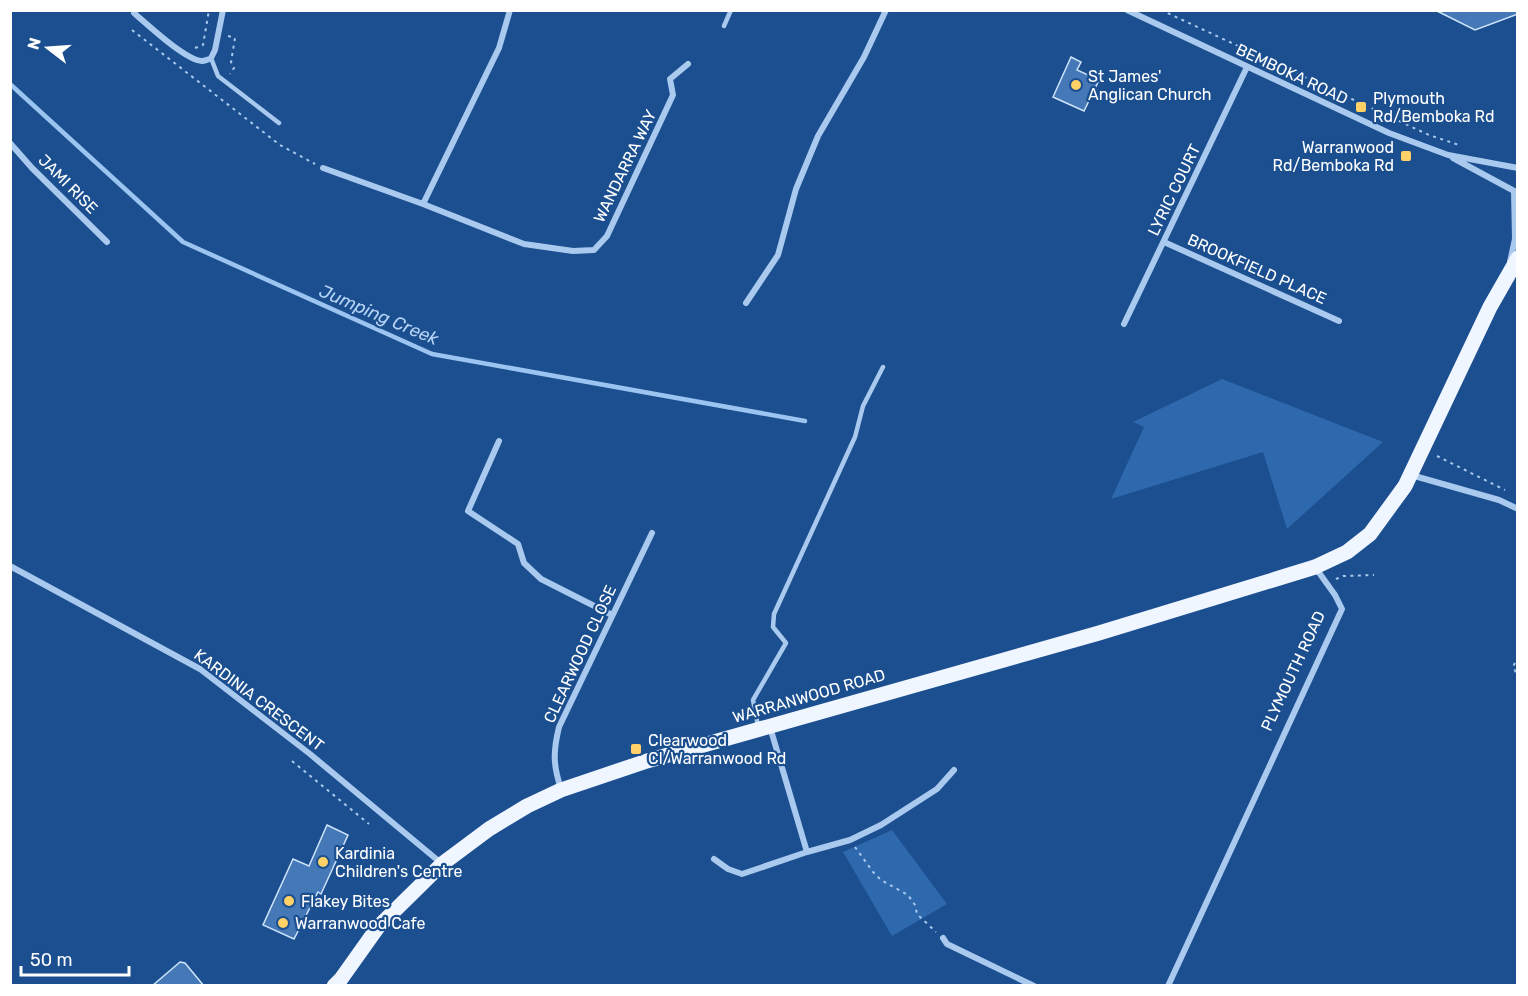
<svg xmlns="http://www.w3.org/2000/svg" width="1528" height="996" font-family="Rubik,sans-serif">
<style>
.green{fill:#2e69ad}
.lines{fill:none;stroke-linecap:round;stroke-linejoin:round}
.stream{stroke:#9cc4f0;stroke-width:4.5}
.building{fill:#4478b7;stroke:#cfe3fa;stroke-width:1.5}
.path{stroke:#a9c9ee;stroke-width:2;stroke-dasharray:3 4.5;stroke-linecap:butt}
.lane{stroke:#a9c9ee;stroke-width:4.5}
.street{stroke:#a9c9ee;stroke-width:6}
.primary{stroke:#f0f6ff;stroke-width:15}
.poi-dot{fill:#ffd166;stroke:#1b4f8f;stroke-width:2}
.labels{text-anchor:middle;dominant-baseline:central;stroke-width:4.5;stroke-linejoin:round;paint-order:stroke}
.street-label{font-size:16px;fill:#fff;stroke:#1b4f8f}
.poi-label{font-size:16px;fill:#fff;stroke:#1b4f8f;text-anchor:start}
.water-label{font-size:18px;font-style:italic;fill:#b5d3f5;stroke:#1b4f8f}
</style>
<rect width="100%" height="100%" fill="#1b4f8f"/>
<path class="green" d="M1222,379L1383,442L1287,529L1263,452L1111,499L1144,427L1133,422Z
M892,830L947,904L892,936L843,852Z"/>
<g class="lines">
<path class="stream" d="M10,84L183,242L432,354L805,421"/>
</g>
<path class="building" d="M1435,10H1518V14L1475,30Z
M1071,57L1081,62L1077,70L1099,80L1084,111L1053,97Z
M327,825L348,835L321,894L318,892L294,939L263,925L293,859L309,866Z
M180,962L185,963L204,986H152Z"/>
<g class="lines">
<path class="path" d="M1161,10L1429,135L1459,145
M132,30L280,145L315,164
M228,36L235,38L231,62L234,68L230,74
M195,48L203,45L209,10
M1437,456L1505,490
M1336,579L1343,576L1374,575
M1518,656L1513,667L1518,676
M292,761L369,824
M855,847L873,872L881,880L908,895L915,905L917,914L936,932"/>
<path class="lane" d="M724,26L731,10
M211,58L218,76L279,123
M758,726L753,700L786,643L773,627L774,614L855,437L863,406L883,367"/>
<path class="street" d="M510,10L499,48L423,204L524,244L573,251L594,250L607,236L673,95L670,79L688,64
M1127,10L1389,133L1448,155L1518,168
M134,13C148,25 185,60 202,61C204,61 210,59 211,58L215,50L223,10
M10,143L32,168L107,242
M1453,158L1516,192
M323,168L423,204
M1164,242L1339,321
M1510,262L1515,239L1514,191
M746,303L778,255L796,189L818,136L864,57L886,10
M1124,324L1247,67
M499,441L468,511L518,544L524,563L541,579L612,615
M1411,475L1499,500L1518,509
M10,566L200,669L310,754L441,863
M770,727L807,852
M561,789C553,765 553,752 559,727L652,533
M714,859L728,869L742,874L807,852L850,840L881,825L937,789L954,770
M943,938L947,944L1034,986
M1168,986L1342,609L1335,595L1315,567"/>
<path class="primary" d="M334,986L341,979L378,927L442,864L489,829L527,806L561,790L647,761L1099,633L1276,579L1315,567L1347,552L1370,534L1405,486L1490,307L1518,258"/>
</g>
<g class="poi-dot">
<circle cx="1076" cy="85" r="6"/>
<rect x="1355" y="101" width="12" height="12" rx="3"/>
<rect x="1400" y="150" width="12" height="12" rx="3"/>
<rect x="630" y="743" width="12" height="12" rx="3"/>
<circle cx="323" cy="862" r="6"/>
<circle cx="289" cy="901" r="6"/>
<circle cx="283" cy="923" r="6"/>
</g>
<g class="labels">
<g class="street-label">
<text transform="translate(1292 74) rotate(25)">BEMBOKA ROAD</text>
<text transform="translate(625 166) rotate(-64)">WANDARRA WAY</text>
<text transform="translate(68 184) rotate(45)">JAMI RISE</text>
<text transform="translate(1174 190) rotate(-64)">LYRIC COURT</text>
<text transform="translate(1257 269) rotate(24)">BROOKFIELD PLACE</text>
<text transform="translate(580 654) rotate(-65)">CLEARWOOD CLOSE</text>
<text transform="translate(1293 671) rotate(-65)">PLYMOUTH ROAD</text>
<text transform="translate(809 696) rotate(-16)">WARRANWOOD ROAD</text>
<text transform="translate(259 700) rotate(37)">KARDINIA CRESCENT</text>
</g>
<g class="poi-label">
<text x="1088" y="76">St James'<tspan x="1088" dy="18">Anglican Church</tspan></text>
<text x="1373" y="98">Plymouth<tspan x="1373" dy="18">Rd/Bemboka Rd</tspan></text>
<text x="1394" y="147" text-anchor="end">Warranwood<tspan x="1394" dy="18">Rd/Bemboka Rd</tspan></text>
<text x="648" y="740">Clearwood<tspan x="648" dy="18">Cl/Warranwood Rd</tspan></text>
<text x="335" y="853">Kardinia<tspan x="335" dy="18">Children's Centre</tspan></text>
<text x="301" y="901">Flakey Bites</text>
<text x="295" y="923">Warranwood Cafe</text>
</g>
<g class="water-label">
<text transform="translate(379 315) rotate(23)">Jumping Creek</text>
</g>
</g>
<rect width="1528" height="996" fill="none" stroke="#ffffff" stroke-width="24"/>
<g transform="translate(48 48) rotate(287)" stroke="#1b4f8f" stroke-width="4.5" paint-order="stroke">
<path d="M0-4.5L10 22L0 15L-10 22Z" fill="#ffffff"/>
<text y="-9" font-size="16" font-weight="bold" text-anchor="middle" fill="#ffffff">N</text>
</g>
<path d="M21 966v9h108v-9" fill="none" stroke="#ffffff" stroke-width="3"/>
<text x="30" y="966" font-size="18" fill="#ffffff" stroke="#1b4f8f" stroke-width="4.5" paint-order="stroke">50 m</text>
</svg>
